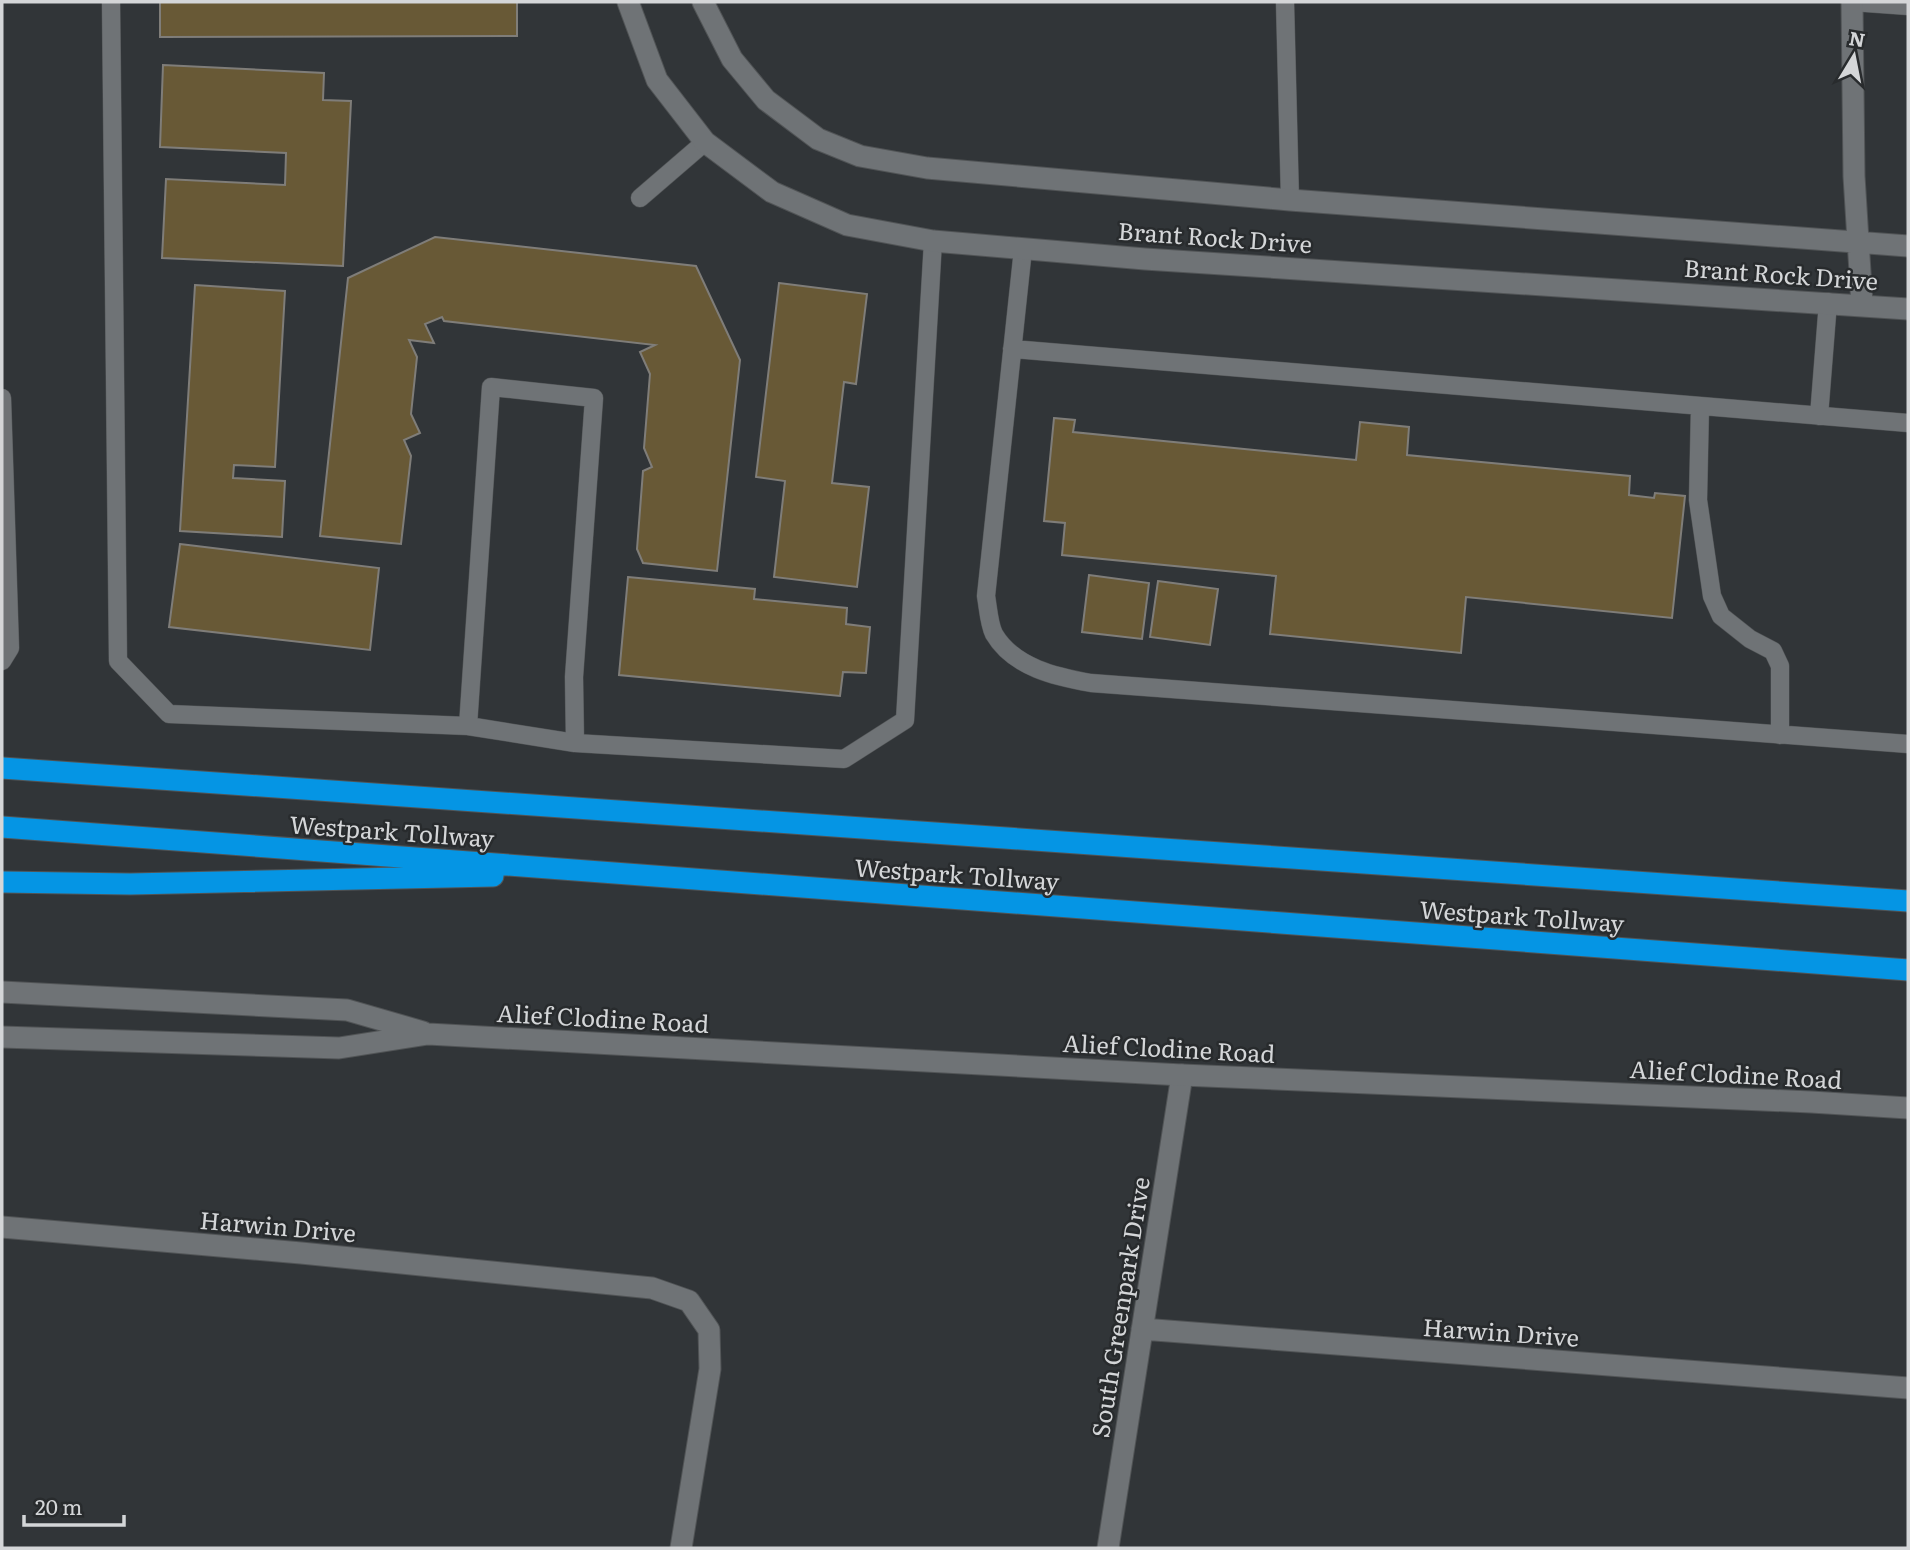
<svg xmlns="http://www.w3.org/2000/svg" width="1910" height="1550" font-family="Literata,serif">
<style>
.building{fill:#685936;stroke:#7f7d79;stroke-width:2}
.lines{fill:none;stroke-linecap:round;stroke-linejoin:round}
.lane-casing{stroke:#515456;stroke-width:19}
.street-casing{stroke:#515456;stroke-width:23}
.secondary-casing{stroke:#515456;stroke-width:23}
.highway-casing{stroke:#515456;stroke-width:23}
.lane{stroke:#6f7376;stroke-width:18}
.street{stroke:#6f7376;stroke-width:21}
.secondary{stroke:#6f7376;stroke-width:21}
.highway{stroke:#0595e4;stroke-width:21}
.labels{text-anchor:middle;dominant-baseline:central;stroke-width:5;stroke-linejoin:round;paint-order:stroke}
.street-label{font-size:24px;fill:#d4d6d8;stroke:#282b2d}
</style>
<rect width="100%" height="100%" fill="#313538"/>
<path class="building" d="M160,2H517V36L160,37Z
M163,65L324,73L323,100L351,101L343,266L162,258L166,179L285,185L286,153L160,147Z
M435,237L696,266L740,360L717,571L643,563L637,549L643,471L652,467L644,448L650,374L640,352L655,345L444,321L442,317L425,324L434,343L409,340L417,357L411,414L420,433L404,440L411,456L401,544L320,536L348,278Z
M779,283L867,294L856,384L844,382L832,483L869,487L857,587L774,577L785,481L756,477Z
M195,285L285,291L275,467L234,465L233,478L285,481L282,537L180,531Z
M1054,418L1075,420L1073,432L1356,460L1360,422L1409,427L1407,455L1630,476L1629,495L1654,498L1655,493L1685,496L1672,618L1466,597L1461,653L1270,634L1276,576L1062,555L1065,523L1044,521Z
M180,544L379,568L370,650L169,627Z
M1089,575L1149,583L1142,639L1082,632Z
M628,577L755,589L754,599L847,608L846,624L870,627L866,673L843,672L840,696L619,675Z
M1158,581L1218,589L1210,645L1150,637Z"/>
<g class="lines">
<g class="lane-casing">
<path id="lane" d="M111,2L118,661L169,714L468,726L575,743L844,759L905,720L933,241
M1285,2L1290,200
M1852,2L1908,6
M640,198L705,142
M1023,249L986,596C988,607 989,624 994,634C1014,668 1057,677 1091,683L1908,744
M1012,349L1908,423
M2,398L10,648L2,661
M1700,406L1698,500L1712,596L1721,616L1750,639L1773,651L1780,666V735
M1819,416L1828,302
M468,726L491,387L594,398L574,677L575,743"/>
</g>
<g class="street-casing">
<path id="street" d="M2,1227L301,1253L652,1288L689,1301L709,1330L710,1369L681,1548
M1142,1329L1908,1388
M1108,1548L1182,1075"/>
</g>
<g class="secondary-casing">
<path id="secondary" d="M628,2L657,80L705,142L772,192L847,225L933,241L1145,259L1908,309
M703,2L732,59L766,100L818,139L860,156L927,168L1290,200L1908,246
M1852,2L1854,176L1862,304
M2,992L347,1010L423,1032
M2,1037L339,1048L428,1034L1182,1075L1811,1102L1908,1108"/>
</g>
<g class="highway-casing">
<path id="highway" d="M2,768L1908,901
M2,827L1908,970
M2,882L130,884L493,876"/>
</g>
<use href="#lane" class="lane"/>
<use href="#street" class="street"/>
<use href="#secondary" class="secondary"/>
<use href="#highway" class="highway"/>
</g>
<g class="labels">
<g class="street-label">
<text transform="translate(1215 236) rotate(4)">Brant Rock Drive</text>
<text transform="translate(1781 273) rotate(4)">Brant Rock Drive</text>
<text transform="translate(392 830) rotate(4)">Westpark Tollway</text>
<text transform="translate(957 873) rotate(4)">Westpark Tollway</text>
<text transform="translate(1522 915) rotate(4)">Westpark Tollway</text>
<text transform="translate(603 1017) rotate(3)">Alief Clodine Road</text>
<text transform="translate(1169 1047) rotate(3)">Alief Clodine Road</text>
<text transform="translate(1736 1073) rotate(3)">Alief Clodine Road</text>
<text transform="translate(278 1225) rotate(5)">Harwin Drive</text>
<text transform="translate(1119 1307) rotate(-81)">South Greenpark Drive</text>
<text transform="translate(1501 1331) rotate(4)">Harwin Drive</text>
</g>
</g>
<rect width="1910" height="1550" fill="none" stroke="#d4d6d8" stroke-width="7"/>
<g transform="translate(1854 56) rotate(10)" stroke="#282b2d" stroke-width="5" paint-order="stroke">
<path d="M0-5L12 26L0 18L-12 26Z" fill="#d4d6d8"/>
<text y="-10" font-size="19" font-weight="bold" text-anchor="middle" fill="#d4d6d8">N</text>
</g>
<path d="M24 1515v10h100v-10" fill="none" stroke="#d4d6d8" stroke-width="3.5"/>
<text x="35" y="1515" font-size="21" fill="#d4d6d8" stroke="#282b2d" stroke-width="5" paint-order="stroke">20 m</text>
</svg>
